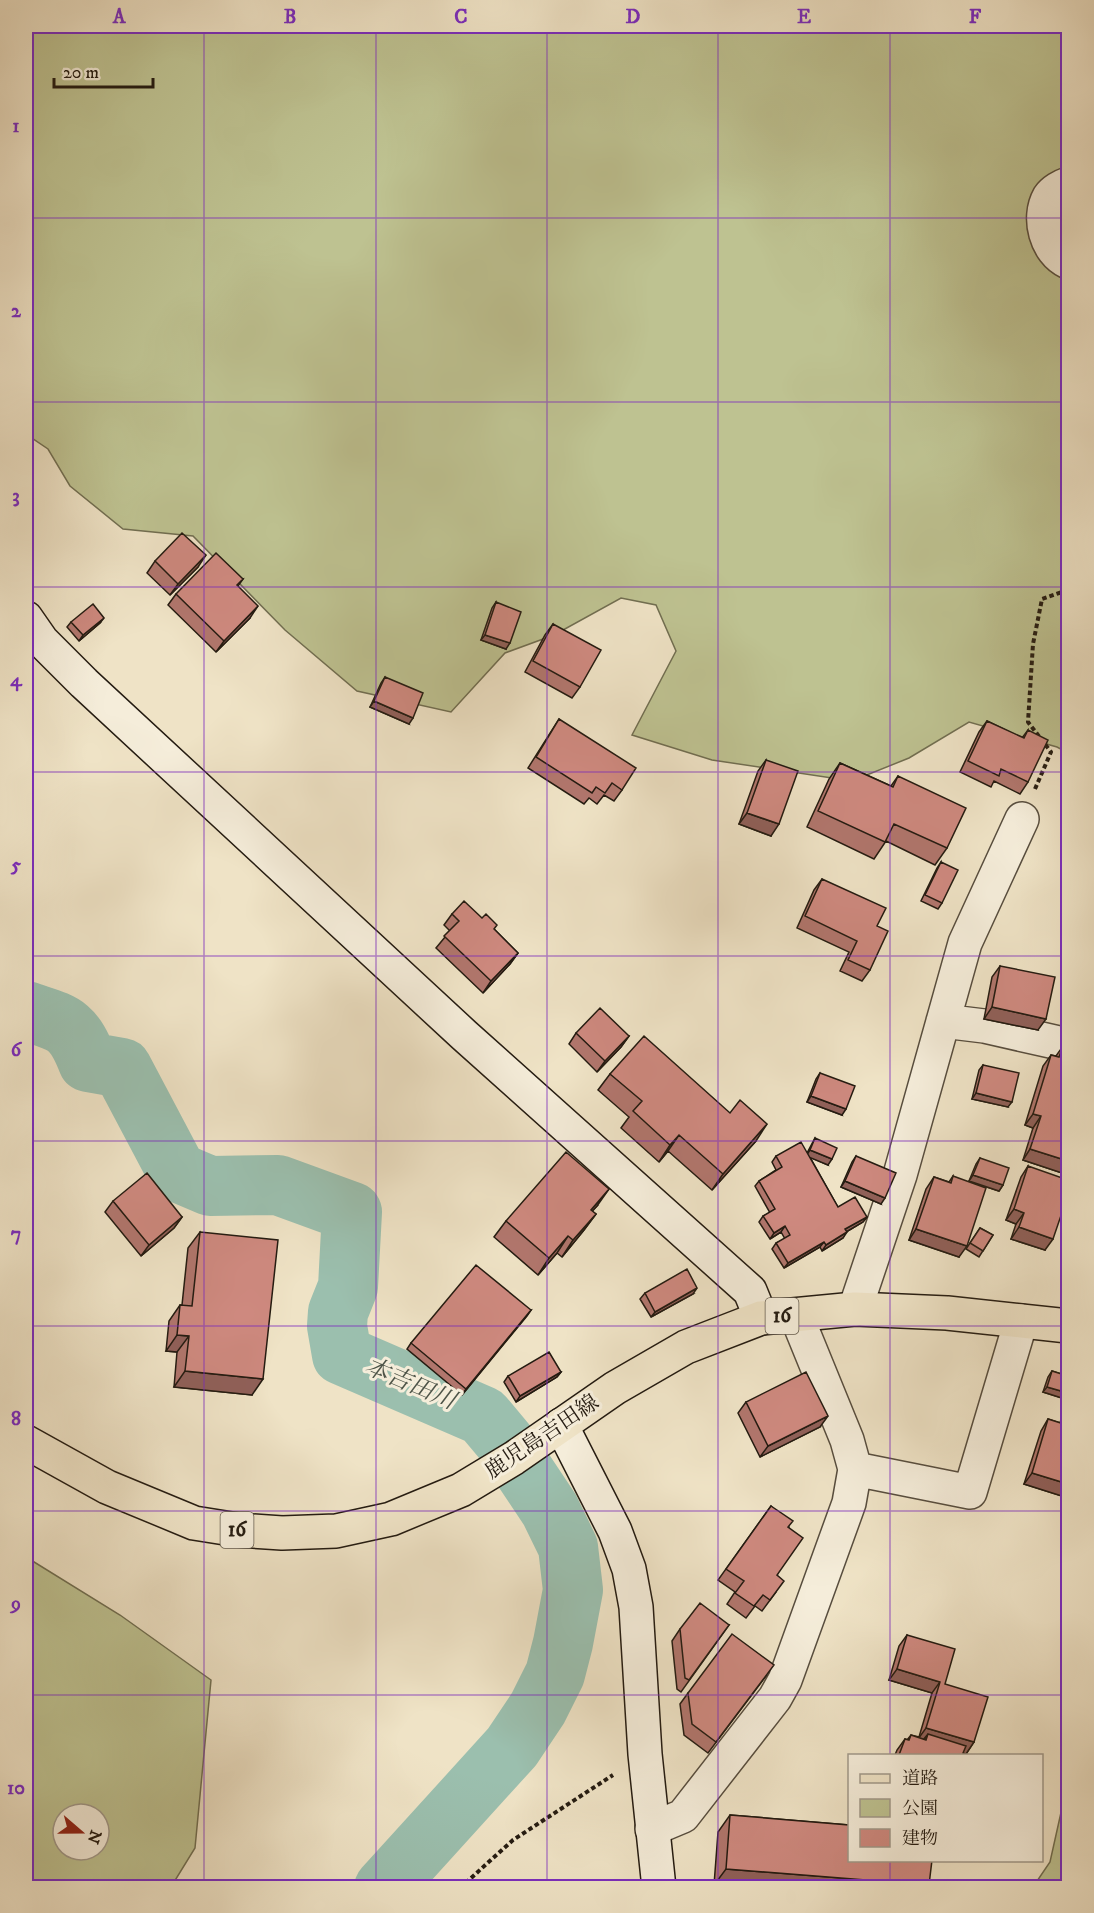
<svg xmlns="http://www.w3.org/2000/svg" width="1094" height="1913" font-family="'IM FELL DW Pica','Noto Serif JP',serif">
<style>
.green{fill:#bec291;stroke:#716e51;stroke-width:1.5;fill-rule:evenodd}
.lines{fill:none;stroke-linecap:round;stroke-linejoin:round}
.river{stroke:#9bbfae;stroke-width:60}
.street-casing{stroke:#574d3e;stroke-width:36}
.secondary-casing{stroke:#241b11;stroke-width:36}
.primary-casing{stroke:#241b11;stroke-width:36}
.path{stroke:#241b11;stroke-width:4;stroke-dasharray:4.5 3;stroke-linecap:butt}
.street{stroke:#f5edda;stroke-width:33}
.secondary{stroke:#f5edda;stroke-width:33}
.primary{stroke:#efe3c6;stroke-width:33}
.wall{fill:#b1766d;stroke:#241b11;stroke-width:1.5}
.shaded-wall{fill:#906059;stroke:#241b11;stroke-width:1.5}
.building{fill:#ce897f;stroke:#241b11;stroke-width:1.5}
.grid{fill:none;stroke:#7b2cbf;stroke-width:1.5;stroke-opacity:0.55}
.labels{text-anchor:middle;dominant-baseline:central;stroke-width:6;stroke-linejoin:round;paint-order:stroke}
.shield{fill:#f5edda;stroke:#635a4d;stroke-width:1.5}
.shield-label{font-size:21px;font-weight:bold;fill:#241b11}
.street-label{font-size:22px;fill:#241b11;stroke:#f5edda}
.water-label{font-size:24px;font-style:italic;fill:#4e5448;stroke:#f5edda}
.neatline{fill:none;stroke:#7b2cbf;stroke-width:2}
.grid-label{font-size:20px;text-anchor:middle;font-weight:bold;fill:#7b2cbf}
</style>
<rect width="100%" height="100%" fill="#efe3c6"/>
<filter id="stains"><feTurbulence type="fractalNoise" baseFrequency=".00333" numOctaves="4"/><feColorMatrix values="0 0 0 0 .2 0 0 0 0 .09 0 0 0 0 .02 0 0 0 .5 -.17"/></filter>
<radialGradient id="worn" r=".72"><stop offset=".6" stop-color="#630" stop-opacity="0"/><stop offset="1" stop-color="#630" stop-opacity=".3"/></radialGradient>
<path class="green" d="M26,26H1068V753L1057,747L969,722L909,758L852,781L712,760L632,735L676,651L656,605L621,598L554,635L505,653L451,712L357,691L285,630L193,536L123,529L70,486L48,449L26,434Z
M26,1557L120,1615L211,1680L195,1848L171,1887H26ZM63,1814H99V1850H63Z
M1068,1781V1887H1033L1050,1862Z"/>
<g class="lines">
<path class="river" d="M26,1011C64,1024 72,1022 88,1062L122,1068L177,1172L210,1186L278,1185L352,1212L348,1287L338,1312L337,1326L342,1355L483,1416L504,1441L550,1510L568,1547L573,1590L563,1643L555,1674L538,1708L512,1747L384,1888"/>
<g class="street-casing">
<path id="street" d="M1068,184C1062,186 1053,191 1049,197C1037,218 1046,252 1068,262
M943,1021L984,1026L1068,1045
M855,1309L900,1175L965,943L1022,819
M855,1469L970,1492L1021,1321
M652,1829L683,1816L775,1698L785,1680L849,1503L855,1469L847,1440L796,1315"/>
</g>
<g class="secondary-casing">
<path id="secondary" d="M26,618L42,641L84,683L464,1035L750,1291L761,1318
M561,1425L615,1531L629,1569L636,1607L645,1754L659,1888"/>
</g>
<g class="primary-casing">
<path id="primary" d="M26,1442L107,1487L194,1523L238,1530L282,1533L336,1531L391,1519L461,1490L514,1458L615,1388L686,1347L761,1318L855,1309L947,1313L1068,1326"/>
</g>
<path class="path" d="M1035,789L1051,752L1028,722L1033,644L1042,599L1068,590
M460,1888L513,1840L613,1775"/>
<use href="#street" class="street"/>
<use href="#secondary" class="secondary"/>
<use href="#primary" class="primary"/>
</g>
<path class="wall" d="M155,561L198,567L170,595L147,573Z
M243,579L238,586L250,618L216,652L168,605L176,594Z
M496,602L506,649L481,640L492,608Z
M71,622L100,623L79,641L67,627Z
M553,624L580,687L572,698L525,672L545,635Z
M385,677L409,724L370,707L381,683Z
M559,719L622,790L614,801L604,795L597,804L589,798L584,804L528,768Z
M987,721L1022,738L1028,730V782L1020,794L994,781L991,787L960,772L979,732Z
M766,760L771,836L739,824L758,771Z
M840,763L891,786L898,776L947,848L935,865L886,841L874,859L807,827L829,779Z
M1068,817V839L1062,836Z
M941,862L942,903L938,909L921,901L937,868Z
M822,879L877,926L870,970L862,981L840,971L849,952L797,928L814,890Z
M452,914L494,929L518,953L510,964L483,993L436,948L450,931L444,925Z
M1068,933V954L1065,953Z
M1000,966L1038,1030L984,1019L992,977Z
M576,1033L629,1036L621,1047L597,1072L569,1044Z
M1063,1046L1068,1047V1175L1023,1160L1033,1128L1025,1125L1043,1066L1051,1055L1056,1056Z
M983,1065L1008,1107L972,1099L979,1070Z
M820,1073L842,1115L807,1102L816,1079Z
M610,1074L756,1141L712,1190L668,1151L659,1162L621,1128L629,1117L598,1090Z
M815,1138L828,1165L810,1157L838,1207L867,1217L863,1222L846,1232L843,1238L822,1251L820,1247L784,1268L772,1249L776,1243L785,1239L781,1232L770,1239L759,1222L763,1216L770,1213L755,1186L759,1181L776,1170L772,1162L776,1156L807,1153Z
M856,1156L881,1204L841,1187L852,1162Z
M980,1158L1003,1185L999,1191L969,1181L976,1164Z
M1028,1166L1045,1250L1011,1239L1016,1224L1006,1220L1021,1177Z
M953,1176L959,1257L909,1240L926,1189L934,1177L949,1182Z
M113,1201L182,1217L174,1228L141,1256L105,1212Z
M597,1206L592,1211L596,1214L584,1230L562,1257L557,1253L538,1275L494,1237L506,1221Z
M980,1228L993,1235L979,1257L966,1249Z
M200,1232L252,1395L174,1387L177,1352L166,1351L169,1321L180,1305H182L188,1248Z
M645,1293L693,1294L651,1317L640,1299Z
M531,1310L462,1395L407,1349L411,1343Z
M1052,1371L1068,1376V1400L1043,1392L1048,1377Z
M561,1372L557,1377L516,1402L504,1382L508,1376Z
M746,1402L820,1427L760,1457L738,1413Z
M1068,1407V1498L1024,1484L1041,1431L1048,1419L1060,1423L1062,1416Z
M771,1506L789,1527L777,1576L776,1592L762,1611L755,1606L746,1618L727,1604L735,1592L718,1580Z
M729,1625L681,1692L677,1689L672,1641L680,1629Z
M907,1635L945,1684L974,1742L966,1754L964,1753L968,1755H895L897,1750L905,1739L907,1740L911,1735L919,1737L932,1693L889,1680L899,1646Z
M766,1676L708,1753L684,1735L680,1704L688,1693Z
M730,1815L849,1825L714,1885L718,1832Z"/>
<path class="shaded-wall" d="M206,555L198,567L170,595L178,584Z
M258,606L250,618L216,652L224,641Z
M104,618L100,623L79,641L83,635Z
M485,635L510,643L506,649L481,640Z
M374,701L413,718L409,724L370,707Z
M747,813L779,824L771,836L739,824Z
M1068,827V839L1062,836Z
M1068,947V954L1065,953Z
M518,953L510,964L483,993L491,981Z
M992,1007L1046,1019L1038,1030L984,1019Z
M629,1036L621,1047L597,1072L605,1061Z
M976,1093L1012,1102L1008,1107L972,1099Z
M811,1096L846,1109L842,1115L807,1102Z
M1033,1114L1041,1116L1033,1128L1025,1125Z
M767,1124L756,1141L712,1190L723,1174Z
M679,1135L668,1151L659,1162L670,1145Z
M1030,1149L1068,1161V1175L1023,1160Z
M810,1150L832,1159L828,1165L806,1156Z
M973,1175L1003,1185L999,1191L969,1181Z
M845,1181L885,1198L881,1204L841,1187Z
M609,1189L597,1206L579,1226L591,1210Z
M1014,1209L1024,1213L1016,1224L1006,1220Z
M596,1214L584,1230L562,1257L573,1240Z
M182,1217L174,1228L141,1256L149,1245Z
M867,1217L863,1222L841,1235L845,1229Z
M785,1226L781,1232L770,1239L774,1233Z
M1019,1227L1053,1239L1045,1250L1011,1239Z
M916,1229L967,1246L959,1257L909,1240Z
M847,1232L843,1238L822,1251L826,1245Z
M568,1236L557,1253L538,1275L549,1258Z
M824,1242L820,1247L784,1268L788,1263Z
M697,1288L693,1294L651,1317L655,1312Z
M531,1310L527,1316L462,1395L466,1389Z
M177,1335L189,1336L177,1352L166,1351Z
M185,1371L263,1379L252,1395L174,1387Z
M561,1372L557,1377L516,1402L520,1396Z
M1047,1387L1068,1393V1400L1043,1392Z
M828,1416L820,1427L760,1457L768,1446Z
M1032,1473L1068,1484V1498L1024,1484Z
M897,1669L940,1682L932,1693L889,1680Z
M926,1728L974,1742L966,1754L925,1741L928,1734L923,1740L918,1739Z
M726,1869L929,1885L928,1887H742L714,1885Z"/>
<path class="building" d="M182,533L206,555L178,584L155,561Z
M216,553L243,579L237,585L258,606L224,641L176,594Z
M496,602L521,612L510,643L485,635Z
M93,604L104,618L83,635L71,622Z
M553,624L601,650L580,687L533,661Z
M385,677L423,693L413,718L374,701Z
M559,719L636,768L622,790L612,783L605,793L596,787L592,793L536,757Z
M987,721L1024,738L1028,730L1048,740L1028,782L1001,769L999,776L968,761Z
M766,760L798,771L779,824L747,813Z
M840,763L893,787L898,776L966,808L947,848L894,824L885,842L818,811Z
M941,862L958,870L942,903L925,895Z
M822,879L886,908L877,926L888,931L870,970L848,960L857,941L805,916Z
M464,901L482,918L486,914L497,925L494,929L518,953L491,981L444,936L459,921L452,914Z
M1000,966L1055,977L1046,1019L992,1007Z
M600,1008L629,1036L605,1061L576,1033Z
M644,1036L730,1113L740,1100L767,1124L723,1174L679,1135L670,1145L633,1111L642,1101L610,1074Z
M1063,1046L1068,1047V1161L1030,1149L1041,1116L1033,1114L1051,1055L1059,1057Z
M983,1065L1019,1073L1012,1102L976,1093Z
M820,1073L855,1086L846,1109L811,1096Z
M815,1138L837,1148L832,1159L810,1150Z
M801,1142L838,1207L855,1197L867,1217L845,1229L847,1232L826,1245L824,1242L788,1263L776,1243L790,1235L785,1226L774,1233L763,1216L775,1209L759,1181L782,1167L776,1156Z
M566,1152L609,1189L591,1210L596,1214L573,1240L568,1236L549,1258L506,1221Z
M856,1156L896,1173L885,1198L845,1181Z
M980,1158L1009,1168L1003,1185L973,1175Z
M1028,1166L1068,1180V1195L1053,1239L1019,1227L1024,1213L1014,1209Z
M147,1173L182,1217L149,1245L113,1201Z
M953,1176L986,1188L967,1246L916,1229L934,1177L951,1183Z
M980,1228L993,1235L983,1251L970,1243Z
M200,1232L278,1240L263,1379L185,1371L189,1336L177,1335L180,1305L192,1306Z
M476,1265L531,1310L466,1389L411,1343Z
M687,1269L697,1288L655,1312L645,1293Z
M549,1352L561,1372L520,1396L508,1376Z
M1052,1371L1068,1376V1393L1047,1387Z
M806,1372L828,1416L768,1446L746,1402Z
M1068,1410V1484L1032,1473L1048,1419L1064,1424Z
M771,1506L793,1521L788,1527L803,1538L777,1575L784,1581L770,1600L763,1595L754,1606L735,1593L744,1581L726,1569Z
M700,1603L729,1625L689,1680L685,1678L680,1629Z
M732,1634L774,1665L716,1742L692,1724L688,1693Z
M907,1635L955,1649L945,1684L988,1697L974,1742L926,1728L940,1682L897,1669Z
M928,1734L966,1746L963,1753L968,1755H899L905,1739L909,1740L911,1735L926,1740Z
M730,1815L849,1825V1860H932L929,1885L726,1869Z
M626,1881V1887H568V1886Z"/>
<path class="grid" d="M204,26V1888M376,26V1888M547,26V1888M718,26V1888M890,26V1756M26,218H1068M26,402H1068M26,587H1068M26,772H1068M26,956H1068M26,1141H1068M26,1326H1068M26,1511H1068M26,1695H1068M890,1860V1888"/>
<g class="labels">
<g class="shield">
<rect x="765.5" y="1298" width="33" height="36" rx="4.5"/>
<rect x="220.5" y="1512" width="33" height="36" rx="4.5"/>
</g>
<g class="shield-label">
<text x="782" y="1316">16</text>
<text x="237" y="1530">16</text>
</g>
<g class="street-label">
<text transform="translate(542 1437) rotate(-34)">鹿児島吉田線</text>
</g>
<g class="water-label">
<text transform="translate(410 1384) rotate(23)">本吉田川</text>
</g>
</g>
<rect width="1094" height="1913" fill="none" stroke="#efe3c6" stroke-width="66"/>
<rect x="848" y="1754" width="195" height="108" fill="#f5edda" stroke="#a1998a" stroke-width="1.5"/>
<rect x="860" y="1774" width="30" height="9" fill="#efe3c6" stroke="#a1998a" stroke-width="1.5"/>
<text x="902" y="1784" font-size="18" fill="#241b11">道路</text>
<rect x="860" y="1799" width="30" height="18" fill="#bec291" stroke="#a1998a" stroke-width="1.5"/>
<text x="902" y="1814" font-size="18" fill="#241b11">公園</text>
<rect x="860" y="1829" width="30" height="18" fill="#ce897f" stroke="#a1998a" stroke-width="1.5"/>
<text x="902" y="1844" font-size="18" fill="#241b11">建物</text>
<g transform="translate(81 1832) rotate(110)"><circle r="28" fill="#f5edda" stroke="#a1998a" stroke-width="1.5"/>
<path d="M0-4.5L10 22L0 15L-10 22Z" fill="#8f2418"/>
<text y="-9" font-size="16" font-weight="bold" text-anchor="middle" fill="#241b11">N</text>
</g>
<path d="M54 78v9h99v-9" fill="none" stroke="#241b11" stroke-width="3"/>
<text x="63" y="78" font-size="18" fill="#241b11" stroke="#f5edda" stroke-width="4.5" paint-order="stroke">20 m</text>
<rect x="33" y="33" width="1028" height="1847" class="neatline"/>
<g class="grid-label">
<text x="119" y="23">A</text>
<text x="290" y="23">B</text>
<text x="461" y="23">C</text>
<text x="633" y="23">D</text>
<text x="804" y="23">E</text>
<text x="975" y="23">F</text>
<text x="16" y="132">1</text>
<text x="16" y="317">2</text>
<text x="16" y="502">3</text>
<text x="16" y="686">4</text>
<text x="16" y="871">5</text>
<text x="16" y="1056">6</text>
<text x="16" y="1240">7</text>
<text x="16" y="1425">8</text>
<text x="16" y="1610">9</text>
<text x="16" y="1794">10</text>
</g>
<rect width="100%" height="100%" filter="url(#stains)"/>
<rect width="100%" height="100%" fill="url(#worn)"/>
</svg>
